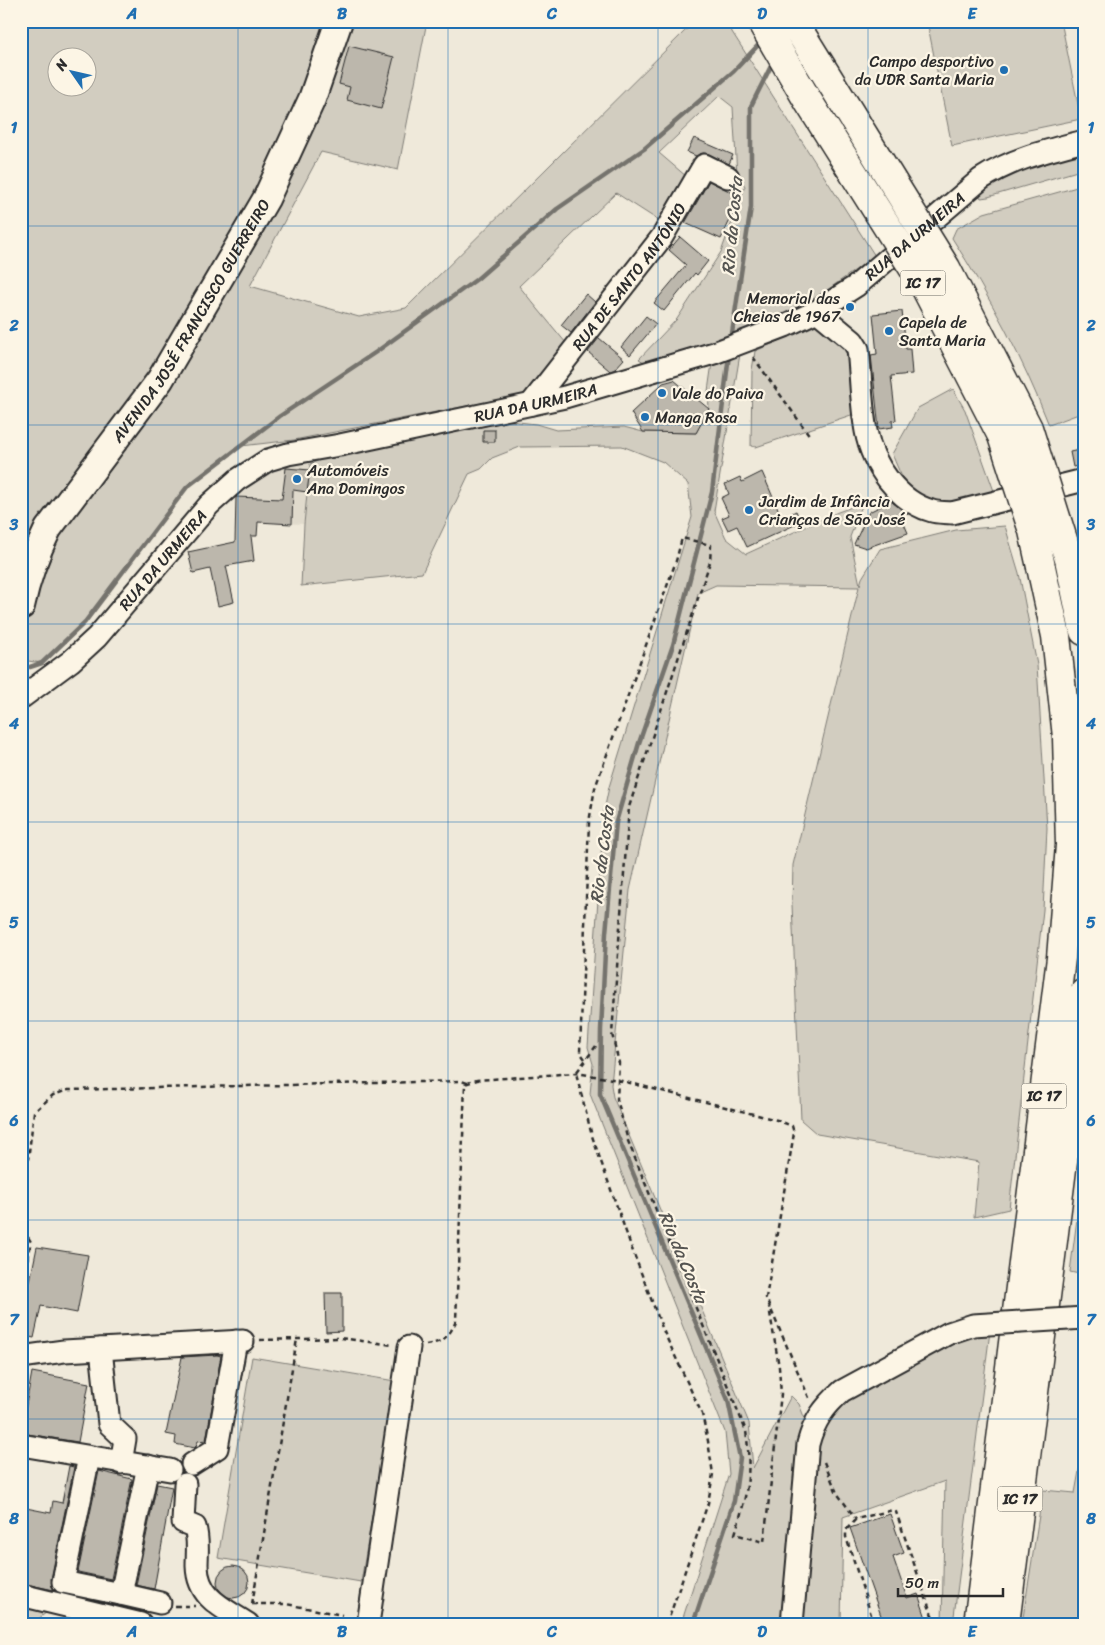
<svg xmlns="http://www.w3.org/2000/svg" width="1105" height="1645" font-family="Sriracha,sans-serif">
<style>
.built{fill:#e0dacc}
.green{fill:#d2cdc0;stroke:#7e7c76;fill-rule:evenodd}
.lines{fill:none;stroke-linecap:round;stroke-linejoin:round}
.stream{stroke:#75736d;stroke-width:4.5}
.building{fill:#bcb7ac;stroke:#2b2b2b}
.minor-casing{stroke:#2b2b2b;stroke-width:25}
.major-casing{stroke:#2b2b2b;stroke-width:30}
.highway-casing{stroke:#2b2b2b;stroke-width:31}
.path{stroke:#2b2b2b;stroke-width:2.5;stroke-dasharray:5 4;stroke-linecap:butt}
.minor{stroke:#fcf5e5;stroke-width:21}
.major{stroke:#fcf5e5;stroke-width:26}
.highway{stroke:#fcf5e5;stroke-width:28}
.minor-bridge-casing{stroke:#2b2b2b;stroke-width:25;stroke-linecap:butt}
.highway-bridge-casing{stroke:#2b2b2b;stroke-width:31;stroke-linecap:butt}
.minor-bridge{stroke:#fcf5e5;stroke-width:21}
.highway-bridge{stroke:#fcf5e5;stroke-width:28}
.grid{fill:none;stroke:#1f6fb2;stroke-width:1;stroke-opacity:0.55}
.poi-dot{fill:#1f6fb2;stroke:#fcf5e5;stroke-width:2}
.labels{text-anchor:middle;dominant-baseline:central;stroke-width:4.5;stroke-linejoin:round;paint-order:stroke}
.shield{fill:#fcf5e5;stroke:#6a6863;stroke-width:1}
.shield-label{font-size:15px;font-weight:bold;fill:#2b2b2b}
.poi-label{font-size:16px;fill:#2b2b2b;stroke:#fcf5e5;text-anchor:start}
.street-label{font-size:16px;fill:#2b2b2b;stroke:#fcf5e5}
.water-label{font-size:18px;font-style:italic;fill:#565552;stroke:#fcf5e5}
.neatline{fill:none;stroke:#1f6fb2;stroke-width:2}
.grid-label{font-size:16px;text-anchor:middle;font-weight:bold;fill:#1f6fb2}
</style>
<rect width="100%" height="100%" fill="#efe9da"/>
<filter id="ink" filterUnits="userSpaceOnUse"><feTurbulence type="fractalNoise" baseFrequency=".02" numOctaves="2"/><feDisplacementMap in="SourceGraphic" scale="10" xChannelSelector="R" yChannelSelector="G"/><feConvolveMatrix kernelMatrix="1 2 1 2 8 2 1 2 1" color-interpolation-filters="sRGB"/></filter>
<g filter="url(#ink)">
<path class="built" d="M310,457L304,524L258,522L257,536L246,535V522H235L236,497L233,493L275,468Z"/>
<path class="green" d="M21,21H427L398,170L321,152L250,286L359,317L406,308L695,21H725L875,256L816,298L751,332L649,365L639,359L677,319L721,252L745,186L737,175L733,107L719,96L659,153L687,177L664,224L616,193L519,286L566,343L527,394L294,440L241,446L187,487L85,622L42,663L21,660ZM58,58H88V88H58Z
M927,21H1061L1081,119L952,146Z
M1084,149V169L988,197L981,198L978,193L1019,168Z
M1084,185V412L1049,425C1023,359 990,297 952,238L956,229L984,213Z
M819,324L851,352L854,414L756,447L751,446L752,370L755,351Z
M740,354L714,511L726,538L746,554L838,512L863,503L850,537L860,585L862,578L880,549L956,530L1005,526L1019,573L1037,665L1047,828L1043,910L1009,1209L974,1217L979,1162L817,1134L801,1120L792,904L793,865L859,587L716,585L698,593L630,890L611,1085L613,1097L749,1423L753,1468L791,1396L799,1404L808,1427L787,1624H681L729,1474L725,1432L590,1094L593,1064L588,1047L604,811L609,787L692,517L688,484L663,462L622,446L520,447L492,458L481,469L469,474L422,573L301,586L304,524L310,464L328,457L510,421L536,424L556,430L624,427L643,432L696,433L709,409L708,391L712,363Z
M953,389L965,410L994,491C962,502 936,513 908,485C901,478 896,463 892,454L918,408Z
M1084,1166V1275L1070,1272Z
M990,1331L953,1624H942L945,1481L843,1517L841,1624H800L817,1439L840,1402L952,1338Z
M252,1357L395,1381L361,1582L218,1558Z
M1084,1444V1620L1078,1624H1022L1043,1490L1075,1493Z
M21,1606L47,1612L32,1624H21Z"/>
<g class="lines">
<path class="stream" d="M731,340L751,207V106L773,62
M30,667L42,663L85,622L187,487L280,416L376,352L477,279L557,209L644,149L734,71L762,41
M693,1624L734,1501L740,1458L728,1400L600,1094L601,1030L606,933L616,822L639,743L673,645L712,492L729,355"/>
</g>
<path class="building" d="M349,46L394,57L381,109L347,100L350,87L339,84Z
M694,138L733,155L729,164L709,154L703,153L696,156L687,152Z
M709,181L741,197L721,239L685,223Z
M680,237L708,261L697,275L695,273L664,311L654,303L686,265L669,250Z
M586,294L595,302L571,333L561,325Z
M902,311L906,349H910L912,374L891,376L896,420L892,421L893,427L879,429L871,355L877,354L873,314Z
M646,316L656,324L630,355L621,347Z
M599,338L624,359L615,369L610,371L588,352Z
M674,380L709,409L696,433L643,432L631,413L663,383Z
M483,430H495V442H483Z
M1084,449V465L1073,467L1070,452Z
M286,468L310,470L307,492L293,490L292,524L258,522L257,536H251L254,561L226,566L234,602L218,606L210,569L193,573L188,552L235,542L236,497L282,499Z
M762,472L782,518L796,511L801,522L747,547L737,526L728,530L722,518L729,515L721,498L729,494L725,484L740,477L742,482Z
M891,501L904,511L900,514L908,533L866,548L854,544L869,512Z
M37,1247L88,1255L77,1313L41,1306L34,1338L21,1335V1325Z
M325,1293H342V1331L326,1332Z
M217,1355L221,1356L206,1440L198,1441L195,1448L175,1444L176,1436L166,1434L182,1357Z
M32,1372L89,1383L78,1442L21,1433Z
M69,1466L74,1467L51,1579L54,1590L21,1583V1507L51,1513L53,1501L62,1503Z
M99,1471L132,1479L111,1579L78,1572Z
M157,1484L172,1487L154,1589L136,1585Z
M890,1514L904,1553L893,1557L907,1598L918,1594L928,1624H884L850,1528Z
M217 1582a16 16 0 1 1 32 0a16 16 0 1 1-32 0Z"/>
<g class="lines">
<g class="minor-casing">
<g id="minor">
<path d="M817,311L853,341L858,349C861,376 861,404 866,431C872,464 898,502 932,511C938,513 945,512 952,513L1084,480"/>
<path id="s1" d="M531,404L662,237L704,165L728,177"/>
<path id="s2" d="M21,698L71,661L97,637L209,505L237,480L268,460L288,454L340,445L565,397L714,353L785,326L817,311L856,286L981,179C1014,158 1046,151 1084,141"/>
<path d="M101,1349L109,1424L125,1439L121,1463"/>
<path d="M21,1357L64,1351L243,1341"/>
<path d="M21,1445L170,1470"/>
<path d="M89,1457L63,1582L121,1594L148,1466"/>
<path d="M192,1464L217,1448L236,1341"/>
<path d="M185,1484L183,1522L195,1527C199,1540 197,1553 197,1566C198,1599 224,1608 248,1624"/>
<path d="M121,1594L160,1603"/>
<path d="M21,1595L141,1624"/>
<path d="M368,1624L409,1347"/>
<path d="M792,1624L808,1444C814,1421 824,1407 842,1391L949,1333"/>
</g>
</g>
<g class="major-casing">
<g id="major">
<path id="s3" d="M21,606C27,578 35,555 48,529L160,380L266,199L312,99L339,21"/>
</g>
</g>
<g class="highway-casing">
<path id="highway" d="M1069,559L1084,631
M978,1624L1061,958L1070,845L1067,737L1056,636L1041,567
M1005,1624L1084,993"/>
</g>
<path class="path" d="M753,357L810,436
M596,1046L576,1073L592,1136L632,1249L663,1330L702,1414L708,1441L713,1474L708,1503L667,1624
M585,1059L580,1052L589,822L595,788L676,561L682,538L711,545L710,562L629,807L612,1034L619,1063L617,1099L628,1141L746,1431C752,1474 747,1494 735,1534L764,1542L781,1394L779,1367L769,1307
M21,1215L34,1112L53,1095L68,1090L462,1081L467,1083
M21,1232L28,1237L31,1242L21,1304
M260,1340L340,1338L393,1345
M426,1345C443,1342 449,1337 456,1321L465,1084L477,1080L576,1073L618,1080L777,1120L792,1126L794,1133L766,1298L810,1400
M824,1462L837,1493L856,1519
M252,1604L297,1339
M252,1604H286L342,1615
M175,1606H195
M874,1624L846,1537V1530L856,1519L893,1510L896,1512L935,1624"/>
<use href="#minor" class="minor"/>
<use href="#major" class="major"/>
<use href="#highway" class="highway"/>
<g class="minor-bridge-casing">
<path id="minor-bridge" d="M949,1333L973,1325L1084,1318"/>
</g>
<g class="highway-bridge-casing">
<path id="highway-bridge" d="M761,21L808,101L924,285L1002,436L1033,531L1041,567
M793,21L946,268L1028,428L1069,559"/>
</g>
<use href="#minor-bridge" class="minor-bridge"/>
<use href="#highway-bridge" class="highway-bridge"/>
</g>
</g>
<path class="grid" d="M238,21V1624M448,21V1624M658,21V1624M868,21V1624M21,226H1084M21,425H1084M21,624H1084M21,822H1084M21,1021H1084M21,1220H1084M21,1419H1084"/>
<g class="poi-dot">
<circle cx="1004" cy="70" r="5"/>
<circle cx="850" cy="307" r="5"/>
<circle cx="889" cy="331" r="5"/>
<circle cx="662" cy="393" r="5"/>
<circle cx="645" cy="417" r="5"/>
<circle cx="297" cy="479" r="5"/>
<circle cx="749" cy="510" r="5"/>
</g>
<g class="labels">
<g class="shield">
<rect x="900.5" y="270.5" width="45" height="25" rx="4"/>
<rect x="1021.5" y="1083.5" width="45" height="25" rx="4"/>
<rect x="997.5" y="1486.5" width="45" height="25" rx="4"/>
</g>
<g class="shield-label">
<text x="923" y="283">IC 17</text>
<text x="1044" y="1096">IC 17</text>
<text x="1020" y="1499">IC 17</text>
</g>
<g class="poi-label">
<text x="994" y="61" text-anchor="end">Campo desportivo<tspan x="994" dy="18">da UDR Santa Maria</tspan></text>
<text x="840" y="298" text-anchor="end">Memorial das<tspan x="840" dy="18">Cheias de 1967</tspan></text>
<text x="899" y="322">Capela de<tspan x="899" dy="18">Santa Maria</tspan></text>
<text x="672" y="393">Vale do Paiva</text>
<text x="655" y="417">Manga Rosa</text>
<text x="307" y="470">Automóveis<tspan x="307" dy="18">Ana Domingos</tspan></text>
<text x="759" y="501">Jardim de Infância<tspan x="759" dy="18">Crianças de São José</tspan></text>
</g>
<g class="street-label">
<text stroke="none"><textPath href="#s2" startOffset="1039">RUA DA URMEIRA</textPath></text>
<text stroke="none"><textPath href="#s1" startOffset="161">RUA DE SANTO ANTÓNIO</textPath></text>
<text stroke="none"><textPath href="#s3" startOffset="335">AVENIDA JOSÉ FRANCISCO GUERREIRO</textPath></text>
<text stroke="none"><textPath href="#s2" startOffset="619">RUA DA URMEIRA</textPath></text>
<text stroke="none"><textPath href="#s2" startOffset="199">RUA DA URMEIRA</textPath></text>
</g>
<g class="water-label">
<text transform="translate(732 226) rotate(-85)">Rio da Costa</text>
<text transform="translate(602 855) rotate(-83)">Rio da Costa</text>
<text transform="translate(683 1257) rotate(67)">Rio da Costa</text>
</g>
</g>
<rect width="1105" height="1645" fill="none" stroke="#fcf5e5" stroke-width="55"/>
<g transform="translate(72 72) rotate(304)"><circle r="24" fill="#fcf5e5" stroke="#a8a49b"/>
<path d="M0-4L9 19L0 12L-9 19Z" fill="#1f6fb2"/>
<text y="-8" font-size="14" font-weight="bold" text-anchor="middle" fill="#2b2b2b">N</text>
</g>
<path d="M898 1588v8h105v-8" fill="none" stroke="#2b2b2b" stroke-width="2.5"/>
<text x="905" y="1588" font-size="15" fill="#2b2b2b" stroke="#fcf5e5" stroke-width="4" paint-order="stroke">50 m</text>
<rect x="28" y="28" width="1050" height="1590" class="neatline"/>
<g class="grid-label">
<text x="132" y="19">A</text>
<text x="342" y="19">B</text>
<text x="552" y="19">C</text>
<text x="762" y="19">D</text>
<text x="972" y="19">E</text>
<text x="14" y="133">1</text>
<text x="1091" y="133">1</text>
<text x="14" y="331">2</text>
<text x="1091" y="331">2</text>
<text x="14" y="530">3</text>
<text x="1091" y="530">3</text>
<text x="14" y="729">4</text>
<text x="1091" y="729">4</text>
<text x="14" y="928">5</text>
<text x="1091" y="928">5</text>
<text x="14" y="1126">6</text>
<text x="1091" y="1126">6</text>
<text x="14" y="1325">7</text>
<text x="1091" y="1325">7</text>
<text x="14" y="1524">8</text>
<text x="1091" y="1524">8</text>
<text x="132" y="1637">A</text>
<text x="342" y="1637">B</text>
<text x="552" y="1637">C</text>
<text x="762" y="1637">D</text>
<text x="972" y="1637">E</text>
</g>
</svg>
